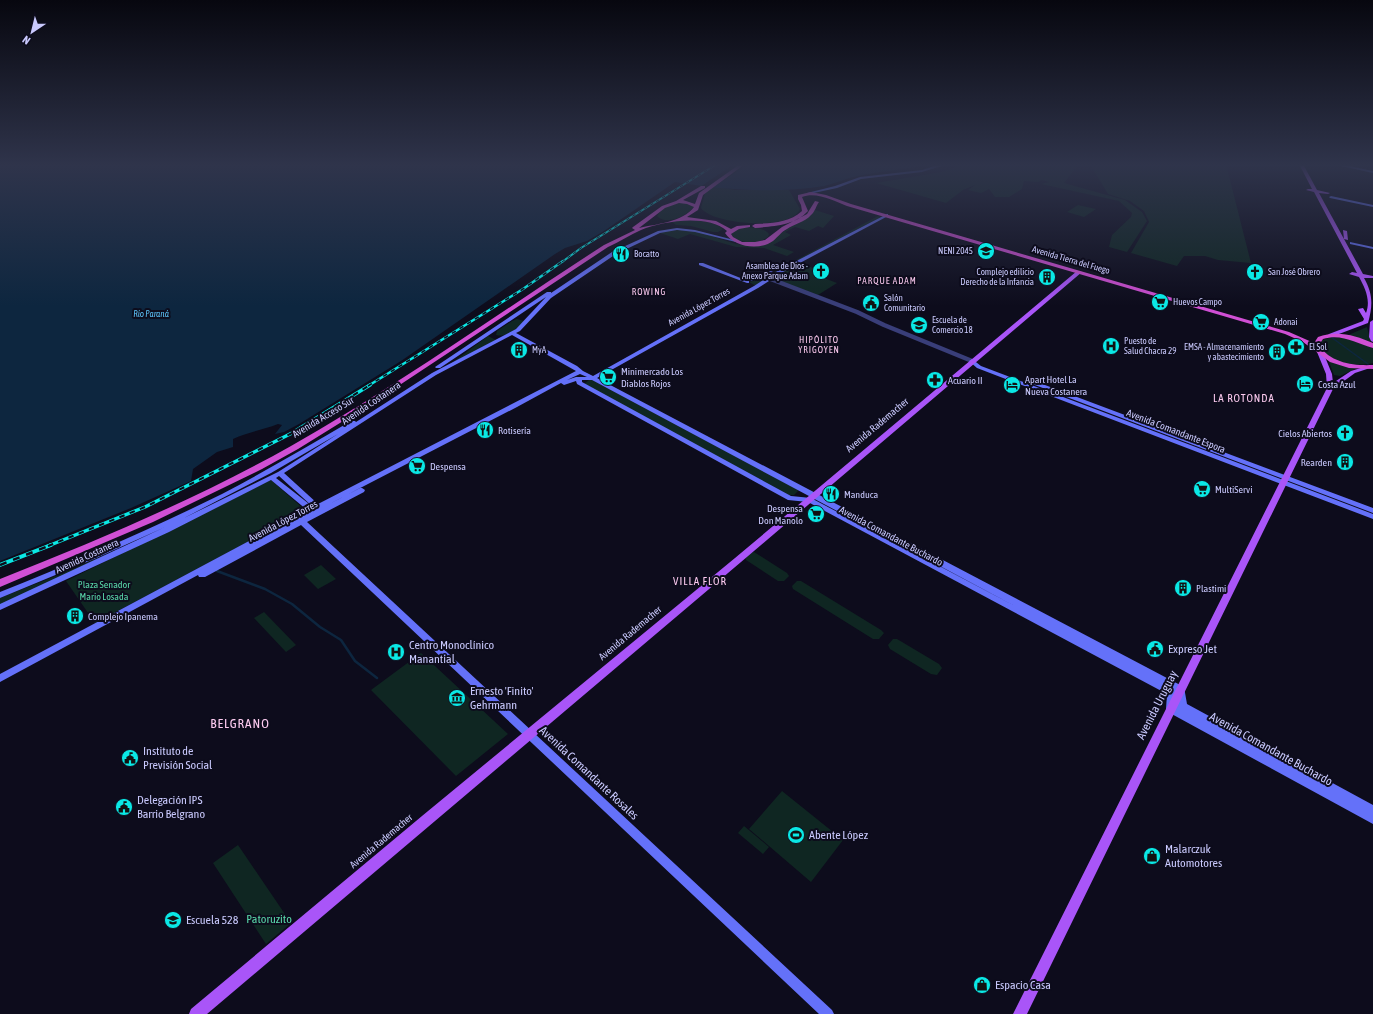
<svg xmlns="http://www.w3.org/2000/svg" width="1373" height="1014" font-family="'Asap Condensed',sans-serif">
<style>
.green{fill:#0f2622}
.water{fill:#0d263f}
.pier{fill:#0d0c1c}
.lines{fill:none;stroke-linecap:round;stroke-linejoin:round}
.stream-far1{stroke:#0d263f;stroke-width:1.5}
.stream{stroke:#0d263f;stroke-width:2.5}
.tertiary{stroke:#393e79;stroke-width:4.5}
.secondary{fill:#6471f9;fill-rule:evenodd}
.primary{fill:#a955f8;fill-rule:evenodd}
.trunk{fill:#d04fd4;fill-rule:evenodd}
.rail-far3-casing{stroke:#0ae8e5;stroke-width:2}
.rail-far2-casing{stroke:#0ae8e5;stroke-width:2.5}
.rail-far1-casing{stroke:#0ae8e5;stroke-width:3.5}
.rail-casing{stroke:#0ae8e5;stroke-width:4}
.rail-far3{stroke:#0d0c1c;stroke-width:1;stroke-dasharray:3.5;stroke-linecap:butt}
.rail-far2{stroke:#0d0c1c;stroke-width:1.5;stroke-dasharray:4.5;stroke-linecap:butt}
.rail-far1{stroke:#0d0c1c;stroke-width:2;stroke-dasharray:5.5;stroke-linecap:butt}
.rail{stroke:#0d0c1c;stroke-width:2.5;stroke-dasharray:7;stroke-linecap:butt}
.labels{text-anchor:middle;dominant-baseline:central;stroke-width:4;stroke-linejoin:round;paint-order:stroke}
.far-poi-label{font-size:9px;fill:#c9c9fd;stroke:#0d0c1c;text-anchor:start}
.far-street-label{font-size:9px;fill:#c9c9fd;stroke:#0d0c1c}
.far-neighbourhood-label{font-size:9px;letter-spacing:1px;fill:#fdcbf0;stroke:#0d0c1c}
.far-water-label{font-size:9px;font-style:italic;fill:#5cc2f8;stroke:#0d0c1c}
.poi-label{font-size:10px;fill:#c9c9fd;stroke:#0d0c1c;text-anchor:start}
.street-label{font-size:10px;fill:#c9c9fd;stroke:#0d0c1c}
.park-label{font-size:10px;fill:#59d8aa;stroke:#0d0c1c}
.neighbourhood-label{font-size:11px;letter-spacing:1px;fill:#fdcbf0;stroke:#0d0c1c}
.near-poi-label{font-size:12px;fill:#c9c9fd;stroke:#0d0c1c;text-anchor:start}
.near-street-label{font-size:12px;fill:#c9c9fd;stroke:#0d0c1c}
.near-park-label{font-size:12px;fill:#59d8aa;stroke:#0d0c1c}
.near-neighbourhood-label{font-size:13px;letter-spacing:1px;fill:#fdcbf0;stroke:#0d0c1c}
</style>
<rect width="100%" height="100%" fill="#0d0c1c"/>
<path class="green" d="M963,164L1078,165L1064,183L1125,200L1142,212L1147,221L1127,252L1109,247L1112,235L1131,217L1132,213L1119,201L1041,184L1049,182L1042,180L1038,182L1024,181L1022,189L1009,197H995L989,189L981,193L968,190L975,185L963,190L946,203L876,183L942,172Z
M1084,164H1226L1251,263L1218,260L1205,256H1184L1177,266L1131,253L1149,222L1144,211L1130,201L1108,194L1091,166Z
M713,186L736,190H789L800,209C792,231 713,225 701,208L705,193Z
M681,202L693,206L694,207C686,216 667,226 657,216C661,208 672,205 681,202Z
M1078,205L1096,209L1084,217L1067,212Z
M815,210L834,216L823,228L818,226L809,231L795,227L785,232L791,235L773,245L794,252L787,256L764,248L736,247L690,234L678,239L660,233C671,230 682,229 693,231C713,234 733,247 753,245C771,243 800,220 815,210Z
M878,216L881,217L779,270L756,286L749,282L761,279Z
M682,220C695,220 712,220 723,229L718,232H713L691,226L676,225L672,222Z
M749,227C756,228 764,228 769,234L768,237C759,244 738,245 731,234L736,229Z
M798,262L813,268L816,275L837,283L818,295L771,278Z
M517,319L524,321C517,329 506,338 496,335L497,331L512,321Z
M1367,327L1371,343L1346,336Z
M488,336L496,340L449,365Z
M1332,337L1346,338L1373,348V363C1356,367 1330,364 1321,347L1322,340Z
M1328,359L1357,368L1340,376L1334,375Z
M589,380H592L797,489L798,491L794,495H789L584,384Z
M271,480L306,511L95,623L66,581Z
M150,535L0,606V598L63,573Z
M754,552L787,573L789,576L784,581H778L746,560L745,557L750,553Z
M321,565L336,579L318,589L304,575Z
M797,581H801L881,630L884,633L879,639H873L793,589L792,586Z
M264,612L296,645L286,652L254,618Z
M893,639H897L939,664L942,668L937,675L931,674L890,649L888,645Z
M421,653L508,734L456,776L371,690Z
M782,791L843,840L811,882L749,829Z
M744,826L769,847L763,854L738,833Z
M238,845L291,923L266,944L213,863Z"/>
<path class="water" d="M0,164H931C908,169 885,171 862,175C849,177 837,183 824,186C775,194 724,190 675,182L604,231L587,241L565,248L555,254L401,361L299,424L284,432L275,434L282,425L278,424C263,430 248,432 233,439V447L217,452L193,469L191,481L131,508L0,561Z"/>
<path class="pier" d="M734,164H748L712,188L700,187Z"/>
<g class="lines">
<path class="stream-far1" d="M1331,337L1368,364"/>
<path class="stream" d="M217,571L265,589L292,604L320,627L341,640L355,661L377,678"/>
<path class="tertiary" d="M768,278L857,312L884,325L972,361"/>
<path class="secondary" d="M941,164H948L922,172L861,179L837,188L809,194L807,193L835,186L860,177L922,170Z
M1332,164H1340L1373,171V173Z
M1331,196L1373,205V207L1330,198L1329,197Z
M887,214H888V216L783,272L758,288L597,378L1184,687L1187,704L1373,805V824L1168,712L1166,709L1167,694L808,502L788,500L577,384L576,381L564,385L561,383L517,407L339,499L322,508L360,488H362L365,490L364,492L307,522L832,1010L834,1014H819L301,525L205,577H199L198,575L0,682V674L307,510L271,480L169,532L0,610V604L163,528L183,519L94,559L0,598V592C75,562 149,530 222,494C266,471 308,446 351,421H355L356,422L432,373L516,329L546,297L440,368H436L435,367L547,292H551V293L612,252L658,231L677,228L695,230L746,243L744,244L695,232L677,230L660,233L616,254L551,298L520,331L516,333L577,366L583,371L593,376L754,286L779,270ZM512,335L576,371L318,504L284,473L436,375ZM580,374L587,377H576L567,380ZM582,380H592L1026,612L811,498L791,496L582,382ZM338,434L278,472L184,518L271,473ZM279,476L313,507L276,478ZM1175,699L1178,700V702L1176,705Z
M1350,242L1373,247V249L1350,244Z
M699,263H703L743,279H751L771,271L773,272L754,281H749V283H747L699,265Z
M972,359L981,366L1373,514V519L977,368L969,361Z
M1029,379L1373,508V513L1027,382L1026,381Z"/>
<path class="primary" d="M1299,164H1303L1317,190L1330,193L1328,194L1319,193L1363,274L1373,276V278H1364C1373,294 1373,305 1368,323L1331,337L1328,335L1329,334L1363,321L1364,319L1358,309L1363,308L1366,313C1371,300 1365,288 1359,277L1349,274L1352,272L1357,273L1314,192L1306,190L1308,189H1312Z
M1343,230L1347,231L1348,240L1344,239Z
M1077,271L1082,272L741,562L207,1014H189L191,1009L422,816L735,558Z
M1373,320V342L1371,341L1369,337L1370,322Z
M1320,350L1323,352L1332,374L1333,383L1351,371L1367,366L1370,368L1355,373L1333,389L1027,1014H1013L1327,388L1326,374L1317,352Z"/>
<path class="trunk" d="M740,164H745L703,195L698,210L687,217L716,221L731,229L737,226L750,225V227L739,229L731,234L733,237L742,242H755L765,240L782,227L807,214L815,201L819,202C816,206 815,212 811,215C805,222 794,224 787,229C781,232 778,237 773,241C759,251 734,247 725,233L727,231C707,214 664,221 641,230C630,235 619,242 608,247L377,400L298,449L262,469L153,522L0,587V579C99,540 198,498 291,446C399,385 500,312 604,245L635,230L632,228L633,227L662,206L676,201L701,186H705V188L683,200L695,204L699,193ZM679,203L687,204L694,207C683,222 656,224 639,228L665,208Z
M811,192L826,195L851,204L1289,332L1314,343L1318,337C1337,330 1355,335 1373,343V348C1356,343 1341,333 1323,339L1319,345C1330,363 1354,366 1373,365V369L1349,368L1330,362L1303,342L1285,334L847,206C835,201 816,191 802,197L808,211C794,226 774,226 755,228L752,226L755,224C772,223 789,223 802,211L801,205L798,199V195Z"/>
<g class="rail-far3-casing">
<path id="rail-far3" d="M562,262L581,248L717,164"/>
</g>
<g class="rail-far2-casing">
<path id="rail-far2" d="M368,386L523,289L563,261"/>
</g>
<g class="rail-far1-casing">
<path id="rail-far1" d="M48,546L145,507L292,433L370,385"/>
</g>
<g class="rail-casing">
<path id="rail" d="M0,565L51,545"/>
</g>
<use href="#rail-far3" class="rail-far3"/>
<use href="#rail-far2" class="rail-far2"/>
<use href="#rail-far1" class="rail-far1"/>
<use href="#rail" class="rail"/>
</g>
<linearGradient id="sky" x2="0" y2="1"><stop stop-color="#07070f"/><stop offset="0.54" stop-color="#2f344b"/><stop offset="1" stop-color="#2f344b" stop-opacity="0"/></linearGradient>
<rect width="1373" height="306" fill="url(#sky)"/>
<defs>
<g id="school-disc" transform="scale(0.9)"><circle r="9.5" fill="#0ae8e5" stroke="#0d0c1c"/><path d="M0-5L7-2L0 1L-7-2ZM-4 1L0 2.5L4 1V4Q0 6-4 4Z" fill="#111"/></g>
<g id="restaurant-disc" transform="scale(0.9)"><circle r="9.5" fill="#0ae8e5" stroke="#0d0c1c"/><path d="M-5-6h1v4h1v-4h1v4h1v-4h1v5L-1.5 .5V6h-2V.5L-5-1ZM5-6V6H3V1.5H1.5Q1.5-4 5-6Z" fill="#111"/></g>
<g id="church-disc" transform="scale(0.9)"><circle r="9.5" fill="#0ae8e5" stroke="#0d0c1c"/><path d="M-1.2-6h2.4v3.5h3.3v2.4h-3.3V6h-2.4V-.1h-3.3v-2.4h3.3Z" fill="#111"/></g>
<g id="building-disc" transform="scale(0.9)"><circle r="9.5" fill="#0ae8e5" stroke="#0d0c1c"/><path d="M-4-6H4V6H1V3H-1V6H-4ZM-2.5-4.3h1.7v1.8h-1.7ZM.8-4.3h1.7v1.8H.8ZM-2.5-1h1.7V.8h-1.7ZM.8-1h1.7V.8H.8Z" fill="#111"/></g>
<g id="supermarket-disc" transform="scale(0.9)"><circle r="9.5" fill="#0ae8e5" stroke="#0d0c1c"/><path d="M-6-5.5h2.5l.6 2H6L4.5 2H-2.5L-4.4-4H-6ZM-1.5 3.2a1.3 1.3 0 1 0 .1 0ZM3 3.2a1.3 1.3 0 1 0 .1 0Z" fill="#111"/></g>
<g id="civic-disc" transform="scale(0.9)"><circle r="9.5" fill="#0ae8e5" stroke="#0d0c1c"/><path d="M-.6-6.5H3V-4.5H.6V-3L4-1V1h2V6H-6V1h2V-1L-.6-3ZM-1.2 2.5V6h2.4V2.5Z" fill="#111"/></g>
<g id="hospital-disc" transform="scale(0.9)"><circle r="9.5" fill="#0ae8e5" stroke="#0d0c1c"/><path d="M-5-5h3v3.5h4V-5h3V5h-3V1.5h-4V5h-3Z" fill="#111"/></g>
<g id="pharmacy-disc" transform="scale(0.9)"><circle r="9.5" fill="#0ae8e5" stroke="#0d0c1c"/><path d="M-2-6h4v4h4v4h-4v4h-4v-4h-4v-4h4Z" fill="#111"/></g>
<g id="hotel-disc" transform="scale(0.9)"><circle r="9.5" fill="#0ae8e5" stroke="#0d0c1c"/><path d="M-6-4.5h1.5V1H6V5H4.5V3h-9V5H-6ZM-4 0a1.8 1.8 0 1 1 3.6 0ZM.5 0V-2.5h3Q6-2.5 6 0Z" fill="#111"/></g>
<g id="museum-disc" transform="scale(0.9)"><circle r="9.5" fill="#0ae8e5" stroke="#0d0c1c"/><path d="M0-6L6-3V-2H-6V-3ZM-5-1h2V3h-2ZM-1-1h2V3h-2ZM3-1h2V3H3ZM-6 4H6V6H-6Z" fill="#111"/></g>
<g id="stadium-disc" transform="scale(0.9)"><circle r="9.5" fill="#0ae8e5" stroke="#0d0c1c"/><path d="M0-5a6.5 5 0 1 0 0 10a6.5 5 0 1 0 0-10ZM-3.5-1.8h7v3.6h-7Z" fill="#111"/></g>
<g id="shop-disc" transform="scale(0.9)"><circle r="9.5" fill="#0ae8e5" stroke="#0d0c1c"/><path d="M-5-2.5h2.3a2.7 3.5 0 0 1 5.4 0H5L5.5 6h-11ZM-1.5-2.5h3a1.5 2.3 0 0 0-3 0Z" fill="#111"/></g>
</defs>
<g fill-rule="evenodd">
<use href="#school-disc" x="986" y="251"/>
<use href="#restaurant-disc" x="621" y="254"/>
<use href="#church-disc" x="821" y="271"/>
<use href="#church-disc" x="1255" y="272"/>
<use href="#building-disc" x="1047" y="277"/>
<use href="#supermarket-disc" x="1160" y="302"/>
<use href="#civic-disc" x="871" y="303"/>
<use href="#supermarket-disc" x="1261" y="322"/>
<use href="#school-disc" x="919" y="325"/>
<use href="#hospital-disc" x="1111" y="346"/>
<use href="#pharmacy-disc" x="1296" y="347"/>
<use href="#building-disc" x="519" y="350"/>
<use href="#building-disc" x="1277" y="352"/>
<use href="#supermarket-disc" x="608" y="377"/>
<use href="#pharmacy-disc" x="935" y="380"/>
<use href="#hotel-disc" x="1305" y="384"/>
<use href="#hotel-disc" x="1012" y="385"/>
<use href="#restaurant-disc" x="485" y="430"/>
<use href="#church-disc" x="1345" y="433"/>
<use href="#building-disc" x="1345" y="462"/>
<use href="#supermarket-disc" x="417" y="466"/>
<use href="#supermarket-disc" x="1202" y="489"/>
<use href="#restaurant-disc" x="831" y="494"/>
<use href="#supermarket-disc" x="816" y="514"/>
<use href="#building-disc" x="1183" y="588"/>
<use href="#building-disc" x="75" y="616"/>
<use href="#civic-disc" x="1155" y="649"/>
<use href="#hospital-disc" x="396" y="652"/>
<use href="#museum-disc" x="457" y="698"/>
<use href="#civic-disc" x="130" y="758"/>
<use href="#civic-disc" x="124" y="807"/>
<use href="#stadium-disc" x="796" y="835"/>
<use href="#shop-disc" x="1152" y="856"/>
<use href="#school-disc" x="173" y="920"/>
<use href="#shop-disc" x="982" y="985"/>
</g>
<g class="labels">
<g class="far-poi-label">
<text x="973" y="251" text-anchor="end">NENI 2045</text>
<text x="634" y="254">Bocatto</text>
<text x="808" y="266" text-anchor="end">Asamblea de Dios -<tspan x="808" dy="10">Anexo Parque Adam</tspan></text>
<text x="1034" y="272" text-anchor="end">Complejo edilicio<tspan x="1034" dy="10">Derecho de la Infancia</tspan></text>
<text x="1268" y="272">San José Obrero</text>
<text x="884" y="298">Salón<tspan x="884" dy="10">Comunitario</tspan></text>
<text x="1173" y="302">Huevos Campo</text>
<text x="932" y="320">Escuela de<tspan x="932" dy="10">Comercio 18</tspan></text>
<text x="1274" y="322">Adonai</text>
<text x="1124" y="341">Puesto de<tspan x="1124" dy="10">Salud Chacra 29</tspan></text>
<text x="1264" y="347" text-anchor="end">EMSA - Almacenamiento<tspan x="1264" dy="10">y abastecimiento</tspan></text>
<text x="1309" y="347">El Sol</text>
<text x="532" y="350">MyA</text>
</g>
<g class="far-street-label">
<text transform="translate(1071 260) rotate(16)">Avenida Tierra del Fuego</text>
<text transform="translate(699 307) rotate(-29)">Avenida López Torres</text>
</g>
<g class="far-neighbourhood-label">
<text x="887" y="281">PARQUE ADAM</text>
<text x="649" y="292">ROWING</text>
<text x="819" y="340">HIPÓLITO<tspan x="819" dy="10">YRIGOYEN</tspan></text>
</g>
<g class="far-water-label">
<text x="151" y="314">Río Paraná</text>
</g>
<g class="poi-label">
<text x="621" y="371">Minimercado Los<tspan x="621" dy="12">Diablos Rojos</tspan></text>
<text x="1025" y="379">Apart Hotel La<tspan x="1025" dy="12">Nueva Costanera</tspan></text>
<text x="948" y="380">Acuario II</text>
<text x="1318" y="384">Costa Azul</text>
<text x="498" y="430">Rotisería</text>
<text x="1332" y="433" text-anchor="end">Cielos Abiertos</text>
<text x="1332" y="462" text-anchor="end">Rearden</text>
<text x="430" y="466">Despensa</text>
<text x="1215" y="489">MultiServi</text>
<text x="844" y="494">Manduca</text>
<text x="803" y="508" text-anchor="end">Despensa<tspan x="803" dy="12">Don Manolo</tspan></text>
<text x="1196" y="588">Plastimi</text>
<text x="88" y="616">Complejo Ipanema</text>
</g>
<g class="street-label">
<text transform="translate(371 403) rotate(-34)">Avenida Costanera</text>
<text transform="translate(323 417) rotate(-31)">Avenida Acceso Sur</text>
<text transform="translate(877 425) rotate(-40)">Avenida Rademacher</text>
<text transform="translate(1176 431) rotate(21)">Avenida Comandante Espora</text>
<text transform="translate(283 521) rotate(-28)">Avenida López Torres</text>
<text transform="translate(891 536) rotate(28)">Avenida Comandante Buchardo</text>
<text transform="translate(87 556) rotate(-25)">Avenida Costanera</text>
<text transform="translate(630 633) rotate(-40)">Avenida Rademacher</text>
<text transform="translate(381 841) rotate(-40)">Avenida Rademacher</text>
</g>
<g class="park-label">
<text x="104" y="584">Plaza Senador<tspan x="104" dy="12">Mario Losada</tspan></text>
</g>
<g class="neighbourhood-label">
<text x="1244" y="398">LA ROTONDA</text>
<text x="700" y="581">VILLA FLOR</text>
</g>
<g class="near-poi-label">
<text x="409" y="645">Centro Monoclínico<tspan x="409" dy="14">Manantial</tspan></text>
<text x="1168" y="649">Expreso Jet</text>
<text x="470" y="691">Ernesto 'Finito'<tspan x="470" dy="14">Gehrmann</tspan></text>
<text x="143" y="751">Instituto de<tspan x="143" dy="14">Previsión Social</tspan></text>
<text x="137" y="800">Delegación IPS<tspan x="137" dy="14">Barrio Belgrano</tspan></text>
<text x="809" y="835">Abente López</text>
<text x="1165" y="849">Malarczuk<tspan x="1165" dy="14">Automotores</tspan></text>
<text x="186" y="920">Escuela 528</text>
<text x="995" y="985">Espacio Casa</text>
</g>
<g class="near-street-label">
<text transform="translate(1157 705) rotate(-63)">Avenida Uruguay</text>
<text transform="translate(1271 749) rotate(29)">Avenida Comandante Buchardo</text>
<text transform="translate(589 773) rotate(43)">Avenida Comandante Rosales</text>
</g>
<g class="near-park-label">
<text x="269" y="919">Patoruzito</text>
</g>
<g class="near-neighbourhood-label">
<text x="240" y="723">BELGRANO</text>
</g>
</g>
<g transform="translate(32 32) rotate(215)" stroke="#0d0c1c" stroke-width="3" paint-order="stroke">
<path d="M0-3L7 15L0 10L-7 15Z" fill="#c9c9fd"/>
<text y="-6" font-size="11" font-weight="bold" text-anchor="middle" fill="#c9c9fd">N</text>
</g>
</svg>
